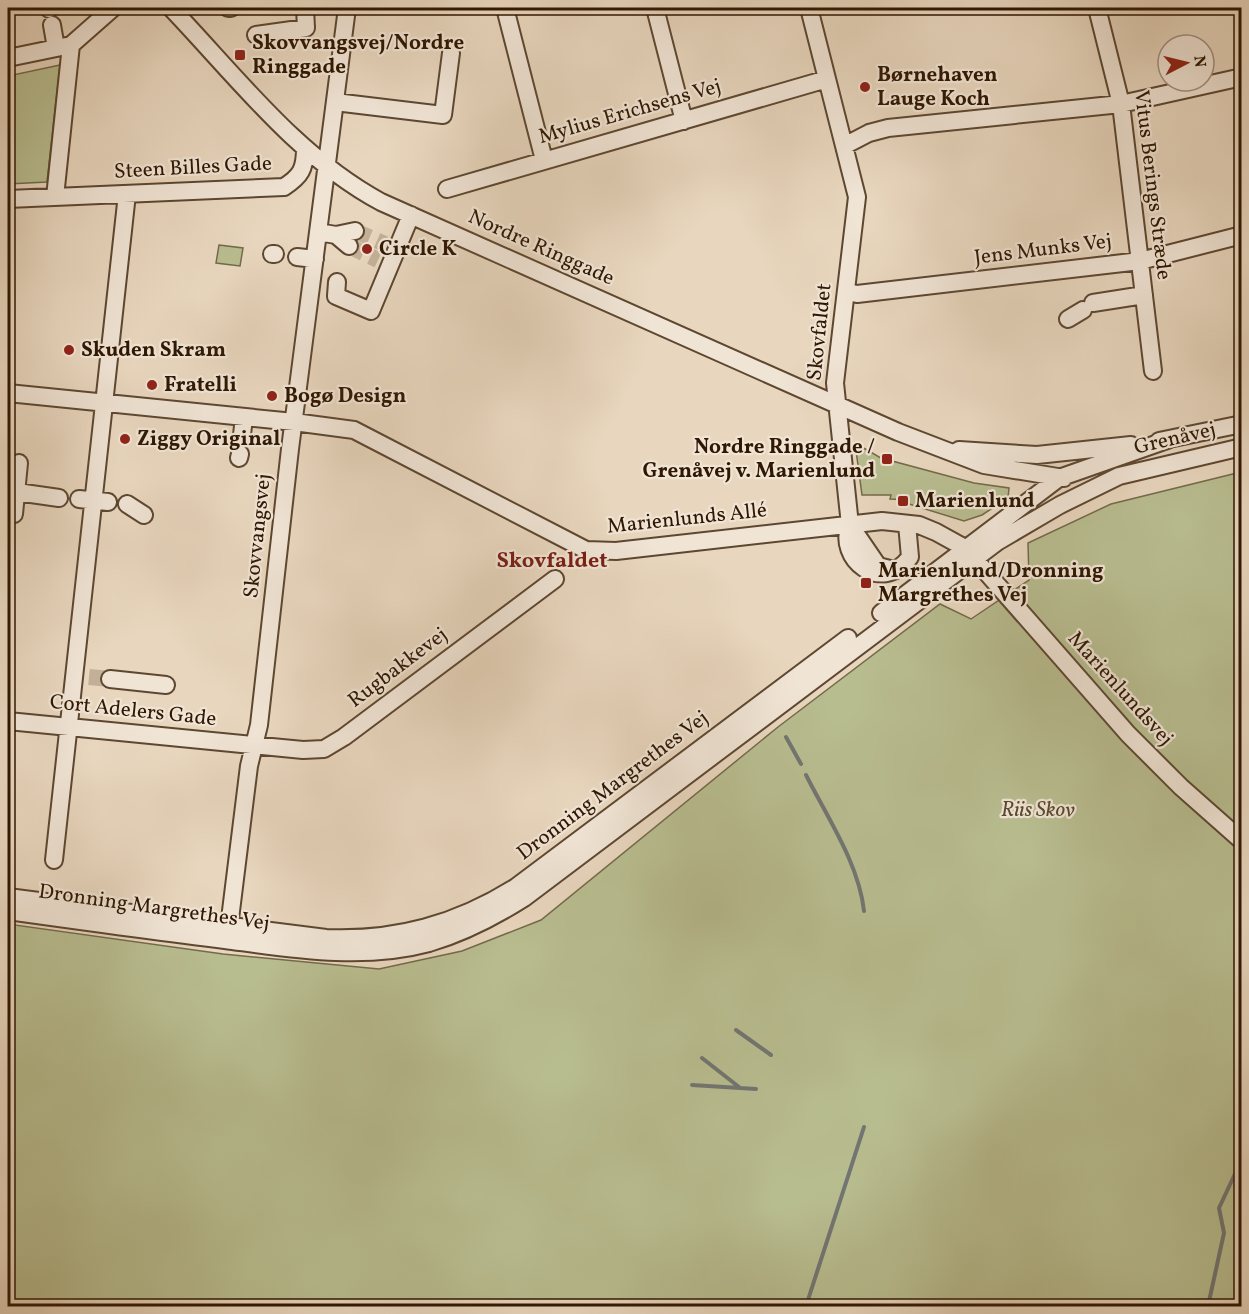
<svg xmlns="http://www.w3.org/2000/svg" width="1249" height="1314" font-family="Vollkorn,serif">
<style>
.green{fill:#b8bd90;stroke:#746a49;stroke-width:1.5}
.lines{fill:none;stroke-linecap:round;stroke-linejoin:round}
.stream{stroke:#727672;stroke-width:4}
.minor-tunnel{stroke:#c3b098;stroke-width:16;stroke-dasharray:16 8;stroke-linecap:butt}
.minor-casing{stroke:#5d4731;stroke-width:20}
.minor{stroke:#f0e4d5;stroke-width:16}
.poi-dot{fill:#8f2418;stroke:#f0e4d5;stroke-width:2}
.labels{text-anchor:middle;dominant-baseline:central;stroke-width:4.5;stroke-linejoin:round;paint-order:stroke}
.poi-label{font-size:21px;font-weight:bold;fill:#2f1702;stroke:#f0e4d5;text-anchor:start}
.street-label{font-size:21px;fill:#2f1702;stroke:#f0e4d5}
.park-label{font-size:21px;font-style:italic;fill:#58492d;stroke:#f0e4d5}
.neighbourhood-label{font-size:22px;font-weight:bold;fill:#7a1f14;stroke:#f0e4d5}
</style>
<rect width="100%" height="100%" fill="#e8d6be"/>
<filter id="stains"><feTurbulence type="fractalNoise" baseFrequency=".00333" numOctaves="4"/><feColorMatrix values="0 0 0 0 .2 0 0 0 0 .09 0 0 0 0 .02 0 0 0 .5 -.17"/></filter>
<radialGradient id="worn" r=".72"><stop offset=".6" stop-color="#630" stop-opacity="0"/><stop offset="1" stop-color="#630" stop-opacity=".3"/></radialGradient>
<path class="green" d="M60,65L47,182L8,184V76Z
M219,245L243,248L240,266L216,263Z
M855,443L891,464L892,461L974,483L1009,488L1008,498L982,515L964,521L909,504V500L890,499L891,495H862Z
M1241,472V1306H8V924L223,954L379,969L462,951L541,920L778,727L940,604L971,619L1029,580L1028,543L1111,504Z"/>
<g class="lines">
<path class="stream" d="M786,737L801,764
M806,775C827,817 859,864 864,911
M736,1030L771,1055
M702,1058L739,1087
M692,1085L756,1089
M806,1306L864,1127
M1208,1306L1224,1233L1219,1208L1242,1159"/>
<path class="minor-tunnel" d="M355,231L385,244
M349,246L378,260
M89,677L110,679"/>
<g class="minor-casing">
<path id="minor" d="M171,8C236,76 297,157 381,202L898,432L984,465L1064,478
M228,8H231
M505,8L544,160
M655,8L684,121
M809,8L857,197L835,383L850,525
M1097,8L1121,104L1153,371
M49,9V8
M52,25L56,48
M256,35L306,28L305,8
M8,58L71,45L113,8
M335,102L443,115L451,53
M844,146L869,133L888,128L1121,104L1242,77
M447,189L827,79
M55,197L71,45
M8,199L284,187C301,176 305,169 305,148
M318,232L336,235L349,246
M336,235L355,231
M272,254H275
M297,257L315,259
M337,282L336,296L371,311L411,215
M847,292L857,294L1140,261L1242,235
M1093,303L1144,295
M1068,319L1083,310
M8,393L294,422L354,430L586,550L616,551L882,521L919,525L936,532L965,548L1128,734L1181,787L1242,841
M242,435L244,417
M1159,441L1242,424
M959,450L1037,455L1131,445
M239,458L240,454
M17,492L59,498
M79,499L108,502
M127,504L144,515
M14,514L19,463
M850,525C836,558 881,596 910,557L907,524
M850,525L878,566L890,569
M881,613L1059,478L1170,439
M110,679L166,685
M8,721L303,750L324,749L344,737L555,579
M54,860L127,194
M8,897L326,938C396,941 457,924 516,887L848,638
M8,911C80,921 152,931 225,940C293,949 362,961 429,943C463,933 494,917 524,898L997,542L1060,505L1119,476L1242,447
M229,927L249,766L259,725L290,449L347,8"/>
</g>
<use href="#minor" class="minor"/>
</g>
<g class="poi-dot">
<rect x="234" y="49" width="12" height="12" rx="3"/>
<circle cx="865" cy="87" r="6"/>
<circle cx="367" cy="249" r="6"/>
<circle cx="69" cy="350" r="6"/>
<circle cx="152" cy="385" r="6"/>
<circle cx="272" cy="396" r="6"/>
<circle cx="125" cy="439" r="6"/>
<rect x="881" y="453" width="12" height="12" rx="3"/>
<rect x="897" y="495" width="12" height="12" rx="3"/>
<rect x="860" y="577" width="12" height="12" rx="3"/>
</g>
<g class="labels">
<g class="poi-label">
<text x="252" y="43">Skovvangsvej/Nordre<tspan x="252" dy="24">Ringgade</tspan></text>
<text x="877" y="75">Børnehaven<tspan x="877" dy="24">Lauge Koch</tspan></text>
<text x="379" y="249">Circle K</text>
<text x="81" y="350">Skuden Skram</text>
<text x="164" y="385">Fratelli</text>
<text x="284" y="396">Bogø Design</text>
<text x="137" y="439">Ziggy Original</text>
<text x="875" y="447" text-anchor="end">Nordre Ringgade /<tspan x="875" dy="24">Grenåvej v. Marienlund</tspan></text>
<text x="915" y="501">Marienlund</text>
<text x="878" y="571">Marienlund/Dronning<tspan x="878" dy="24">Margrethes Vej</tspan></text>
</g>
<g class="street-label">
<text transform="translate(630 112) rotate(-16)">Mylius Erichsens Vej</text>
<text transform="translate(193 168) rotate(-3)">Steen Billes Gade</text>
<text transform="translate(1152 185) rotate(83)">Vitus Berings Stræde</text>
<text transform="translate(541 248) rotate(24)">Nordre Ringgade</text>
<text transform="translate(1043 250) rotate(-7)">Jens Munks Vej</text>
<text transform="translate(820 332) rotate(-84)">Skovfaldet</text>
<text transform="translate(1175 439) rotate(-13)">Grenåvej</text>
<text transform="translate(687 519) rotate(-6)">Marienlunds Allé</text>
<text transform="translate(258 536) rotate(-84)">Skovvangsvej</text>
<text transform="translate(398 668) rotate(-37)">Rugbakkevej</text>
<text transform="translate(1120 689) rotate(48)">Marienlundsvej</text>
<text transform="translate(133 711) rotate(6)">Cort Adelers Gade</text>
<text transform="translate(613 786) rotate(-37)">Dronning Margrethes Vej</text>
<text transform="translate(154 908) rotate(8)">Dronning Margrethes Vej</text>
</g>
<g class="park-label">
<text x="1038" y="810">Riis Skov</text>
</g>
<g class="neighbourhood-label">
<text x="552" y="561">Skovfaldet</text>
</g>
</g>
<rect width="1249" height="1314" fill="none" stroke="#e8d6be" stroke-width="30"/>
<rect x="9" y="9" width="1231" height="1296" fill="none" stroke="#2f1702" stroke-width="3"/>
<rect x="15" y="15" width="1219" height="1284" fill="none" stroke="#2f1702" stroke-width="1.5"/>
<g transform="translate(1186 63) rotate(83)"><circle r="28" fill="#f0e4d5" stroke="#a39281" stroke-width="1.5"/>
<path d="M0-4.5L10 22L0 15L-10 22Z" fill="#8f2418"/>
<text y="-9" font-size="16" font-weight="bold" text-anchor="middle" fill="#2f1702">N</text>
</g>
<rect width="100%" height="100%" filter="url(#stains)"/>
<rect width="100%" height="100%" fill="url(#worn)"/>
</svg>
